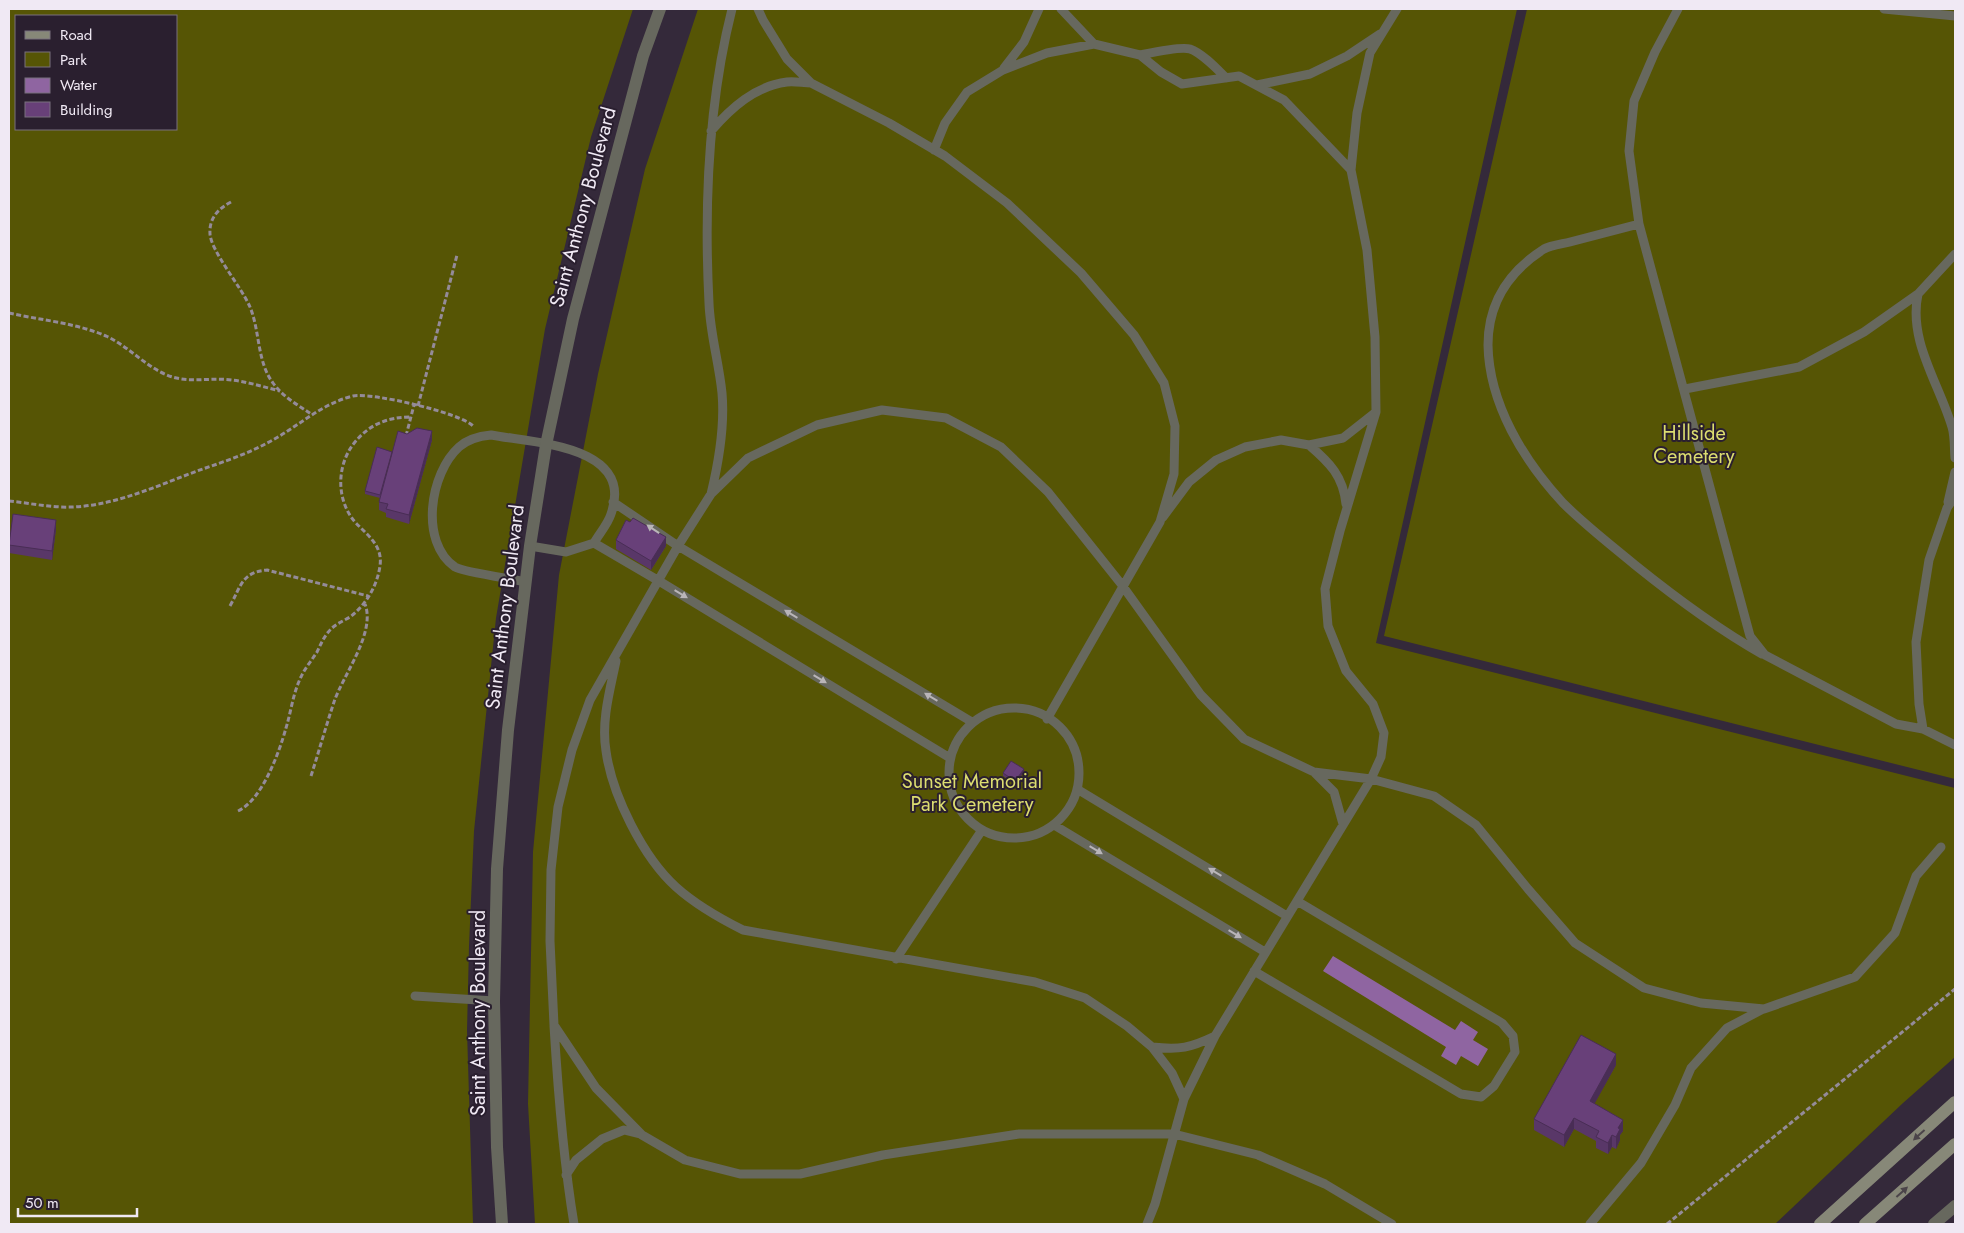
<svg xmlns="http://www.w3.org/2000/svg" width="1964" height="1233" font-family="Jost,sans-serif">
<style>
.green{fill:#565505;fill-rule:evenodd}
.water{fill:#8f65a1}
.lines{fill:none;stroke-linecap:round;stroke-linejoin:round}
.path{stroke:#948b99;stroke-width:3;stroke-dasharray:5 2.5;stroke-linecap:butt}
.service{stroke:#67685e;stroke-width:9}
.minor{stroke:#67685e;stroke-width:12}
.tertiary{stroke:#67685e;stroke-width:12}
.secondary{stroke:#878878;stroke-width:12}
.wall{fill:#593768}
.shaded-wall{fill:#492d55}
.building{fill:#684079;stroke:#492d55}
.oneway{fill:#b9b5b8}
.oneway2{fill:#4b4449}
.labels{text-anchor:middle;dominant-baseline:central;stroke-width:4;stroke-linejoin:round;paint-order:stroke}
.street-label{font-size:20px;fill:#f0e9f4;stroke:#2a1f2f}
.park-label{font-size:20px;fill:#dcdd70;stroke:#2a1f2f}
</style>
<rect width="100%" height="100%" fill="#34293a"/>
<path class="green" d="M9,9H633L591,137L545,329L496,618L474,831L469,946L467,1031L473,1224H9ZM16,16H176V129H16Z
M698,9H1517L1376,643L1955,788V1057L1903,1103L1775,1224H535L528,1104L533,852L559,575L598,374L645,169Z
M1527,9H1955V779L1384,636Z"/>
<path class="water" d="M1333,956L1455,1030L1461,1021L1478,1032L1473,1040L1488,1049L1478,1066L1461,1056L1456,1065L1441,1056L1446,1047L1323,971Z"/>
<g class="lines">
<path class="path" d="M231,202C218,209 209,218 210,234C211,251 242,288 250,307C260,331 257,362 273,383C283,397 298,405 311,414
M9,313C40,320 76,323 106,336C128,346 145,366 167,375C188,384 210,377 232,380C248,382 264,387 280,391
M418,406L457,255
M406,436L414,405
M9,501C29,503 52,508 73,507C116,505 157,486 197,471C220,463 245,455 267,443C297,428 320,404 353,396C371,392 461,413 473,426
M230,606C241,586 242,572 267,570L368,596
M311,776C319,751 326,726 334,702C343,675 376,633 365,604
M238,811C262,800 279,753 286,728C291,712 293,693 301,677C305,668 312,660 317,652C321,644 324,636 331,629C336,624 343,621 350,617C366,605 377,586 380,566C383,545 367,535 355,522C336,500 336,465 355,442C370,424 388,417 411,417
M1667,1224L1955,989"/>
<path class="service" d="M758,9L763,20L787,59L811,83L889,123L945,156L1007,203L1081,273L1134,335L1164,383L1175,426L1174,474L1160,522L1047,719
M1061,9L1094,44
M1678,9L1655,52L1634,101L1629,151L1639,224L1750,636L1765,655L1896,724L1923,729L1955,745
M1884,9L1955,16
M1140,55C1150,53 1181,46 1190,49C1202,53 1217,69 1226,78
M1004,68L1024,42L1039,9
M1257,85L1310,74L1347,56L1380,34
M711,131C731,108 755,86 787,82C795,81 803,83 811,83
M934,150L945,123L967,92L1003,70L1047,53L1094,44L1140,55L1161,72L1182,84L1239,76L1284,100L1351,170
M1639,224C1616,230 1593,236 1570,242C1562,244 1551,245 1544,249C1508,272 1488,303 1488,345C1489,404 1524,461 1563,503C1585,525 1611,545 1635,565C1676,598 1716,628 1762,654
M1918,294C1908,341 1939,383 1952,427C1955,437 1954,448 1955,458
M1685,389L1799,367L1864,332L1918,294L1955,254
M1309,445C1330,463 1343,476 1346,504
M711,494C719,461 725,427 722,393C719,363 710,333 709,303C704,205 708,104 732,9
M613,502L678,546L972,722
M1948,502L1955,472
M1163,517L1189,482L1216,460L1245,447L1281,440L1309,445L1343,438L1376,412
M594,543L659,581L950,758
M526,582C513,579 463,572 455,567C419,542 430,473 459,447C468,439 480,436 491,435C534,443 635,445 611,514C608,524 599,534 594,543L566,552L530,546
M616,661C610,690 601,721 606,751C612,795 643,857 676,887C696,905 719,918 743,930L1035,982L1085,998L1127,1026L1152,1047L1172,1073L1184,1099L1155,1204L1147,1224
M949 773a65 65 0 1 1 130 0a65 65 0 1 1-130 0Z
M1923,729L1919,704L1916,642L1929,560L1947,508L1955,496
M1314,772L1334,792L1343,824
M1077,789L1287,916
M1054,825L1265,952
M896,959L982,830
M1254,971L1461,1094L1481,1097L1494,1086L1515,1052L1513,1036L1502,1023L1297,901
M415,996L494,1001
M554,1026C558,1092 563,1158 574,1224
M1152,1047C1180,1050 1190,1048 1215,1036
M1184,1099L1215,1036L1371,779L1381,757L1384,733L1373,704L1346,671L1328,626L1325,589L1340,531L1376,412L1375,337L1367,250L1351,170L1357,113L1370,53L1397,9
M566,1175L576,1160L602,1139L624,1130L640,1134
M1392,1224L1325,1184L1258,1155L1174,1134H1019L883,1155L800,1174H740L685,1160L642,1135L596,1088L554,1025L550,941L551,870L558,807L572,750L590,700L678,546L711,494L748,458L817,425L882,410L946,418L1001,447L1048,492L1122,585L1201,695L1244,739L1314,772L1371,779L1434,796L1476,825L1528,889L1575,943L1644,988L1701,1003L1764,1009L1855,977L1895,933L1916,876L1941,847
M1590,1224L1641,1163L1675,1105L1691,1068L1727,1028L1763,1009"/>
<path class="minor" d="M1934,1224L1955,1206"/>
<path class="tertiary" d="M502,1224L497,1147L494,1001L497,869L508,730L530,546L546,445L573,319L643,56L660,9"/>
<path class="secondary" d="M1820,1224L1955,1102
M1865,1224L1955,1144"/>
</g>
<path class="wall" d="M432,440L409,524L386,517V513L379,510V502L380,498L365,494V491Z
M630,522L666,546L651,570L616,549V540Z
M56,529L52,560L9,553V542Z
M1024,772L1015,784L1003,776V773Z
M1616,1065L1594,1104L1623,1131L1620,1135V1140L1616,1149L1612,1147L1608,1154L1596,1148V1141L1574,1129L1564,1147L1534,1130V1119Z"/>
<path class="shaded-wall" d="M432,431V440L409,524V515Z
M56,520V529L52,560V551Z
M666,537V546L651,570V561Z
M1024,769V772L1015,784V781Z
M1616,1054V1065L1590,1112V1101Z
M1574,1118V1129L1564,1147V1135Z
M1623,1120V1131L1620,1135V1140L1616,1149V1137L1618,1128Z
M1612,1135V1147L1608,1154V1143Z"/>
<path class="building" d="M417,428L432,431L409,515L386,509L388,504L379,502L398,431L407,434Z
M377,447L392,452L380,495L365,491Z
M13,514L56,520L52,551L9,545Z
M633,518L666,537L651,561L616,540L626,520L630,522Z
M1011,761L1024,769L1015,781L1003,773Z
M1581,1035L1616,1054L1590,1101L1623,1120L1618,1128L1620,1129L1616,1137L1612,1135L1608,1143L1596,1137L1599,1131L1574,1118L1564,1135L1534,1119Z"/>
<defs><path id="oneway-solid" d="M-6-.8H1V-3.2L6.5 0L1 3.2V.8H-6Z" transform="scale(1.25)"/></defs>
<g class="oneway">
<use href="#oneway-solid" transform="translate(653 529) rotate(-146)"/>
<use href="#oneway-solid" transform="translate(681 594) rotate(31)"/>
<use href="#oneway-solid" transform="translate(791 614) rotate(-149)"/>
<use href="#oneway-solid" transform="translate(820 679) rotate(31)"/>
<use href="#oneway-solid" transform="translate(931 697) rotate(-149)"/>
<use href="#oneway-solid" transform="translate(1096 850) rotate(31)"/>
<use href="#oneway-solid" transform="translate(1215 872) rotate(-149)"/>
<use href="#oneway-solid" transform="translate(1235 934) rotate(31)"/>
</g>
<g class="oneway2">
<use href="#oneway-solid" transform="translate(1919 1135) rotate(138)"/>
<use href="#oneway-solid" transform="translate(1902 1192) rotate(-42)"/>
</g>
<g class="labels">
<g class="street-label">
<text transform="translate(583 207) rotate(-75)">Saint Anthony Boulevard</text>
<text transform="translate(505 607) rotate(-83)">Saint Anthony Boulevard</text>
<text transform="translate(478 1013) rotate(-90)">Saint Anthony Boulevard</text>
</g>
<g class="park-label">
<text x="1694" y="433">Hillside<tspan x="1694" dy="23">Cemetery</tspan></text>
<text x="972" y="781">Sunset Memorial<tspan x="972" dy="23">Park Cemetery</tspan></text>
</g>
</g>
<rect width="1964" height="1233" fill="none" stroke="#f0e9f4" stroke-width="20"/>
<rect x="15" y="15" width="162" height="115" fill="#2a1f2f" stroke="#79707e"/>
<rect x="25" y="31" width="25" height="8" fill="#878878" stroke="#79707e"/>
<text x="60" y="40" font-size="15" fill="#f0e9f4">Road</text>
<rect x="25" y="52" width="25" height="15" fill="#565505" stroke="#79707e"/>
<text x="60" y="65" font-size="15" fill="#f0e9f4">Park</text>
<rect x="25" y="78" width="25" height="15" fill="#8f65a1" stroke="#79707e"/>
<text x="60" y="90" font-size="15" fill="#f0e9f4">Water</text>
<rect x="25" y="102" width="25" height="15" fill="#684079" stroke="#79707e"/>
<text x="60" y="115" font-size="15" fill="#f0e9f4">Building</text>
<path d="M18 1208v8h119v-8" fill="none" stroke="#f0e9f4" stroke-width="2.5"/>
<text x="25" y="1208" font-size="15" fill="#f0e9f4" stroke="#2a1f2f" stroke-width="4" paint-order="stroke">50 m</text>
</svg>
